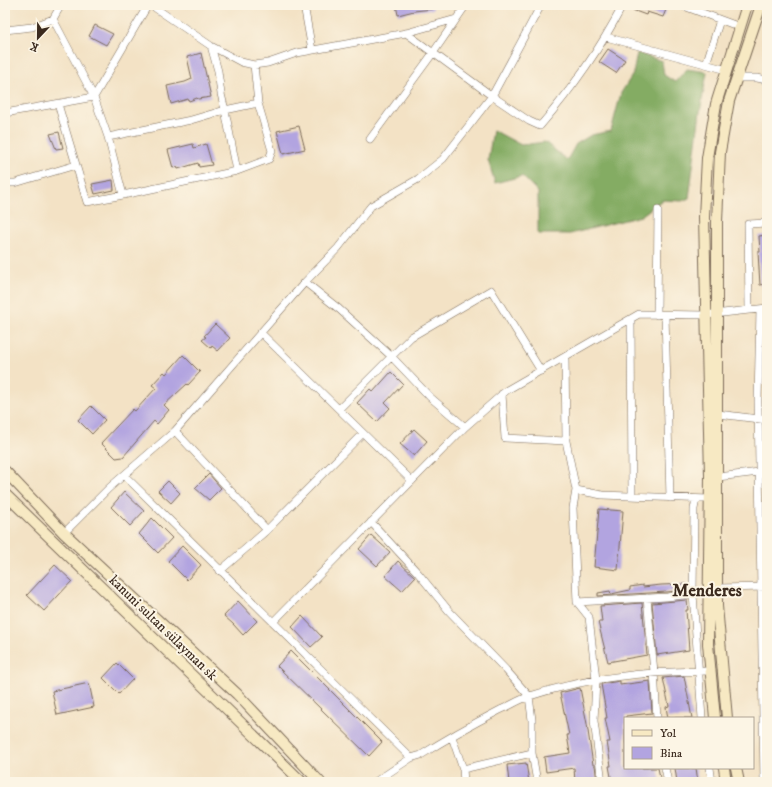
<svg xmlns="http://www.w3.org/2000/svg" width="772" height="787" font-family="'IM FELL DW Pica',serif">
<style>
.forest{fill:#84ac63;stroke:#606b40}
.building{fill:#b2a4e0}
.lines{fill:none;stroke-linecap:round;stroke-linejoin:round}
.street-casing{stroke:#7b6a58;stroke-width:8}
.secondary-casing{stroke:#7b6a58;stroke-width:12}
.street{stroke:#fff;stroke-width:7}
.secondary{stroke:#f7e9c3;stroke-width:10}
.labels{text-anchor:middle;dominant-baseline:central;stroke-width:4;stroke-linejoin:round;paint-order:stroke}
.street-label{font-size:14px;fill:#3b2a1e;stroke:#fcf5e5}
.district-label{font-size:18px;font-weight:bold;fill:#3b2a1e;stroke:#fcf5e5}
</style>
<rect width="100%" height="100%" fill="#fcf5e5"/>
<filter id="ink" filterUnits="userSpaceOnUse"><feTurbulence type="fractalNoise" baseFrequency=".025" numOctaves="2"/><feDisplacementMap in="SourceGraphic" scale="8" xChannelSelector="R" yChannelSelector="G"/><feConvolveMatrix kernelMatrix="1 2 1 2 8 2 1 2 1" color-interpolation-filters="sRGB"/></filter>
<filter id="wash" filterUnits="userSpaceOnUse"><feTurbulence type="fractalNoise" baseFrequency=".012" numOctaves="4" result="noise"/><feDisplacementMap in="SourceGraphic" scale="16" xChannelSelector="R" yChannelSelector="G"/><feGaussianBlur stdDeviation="0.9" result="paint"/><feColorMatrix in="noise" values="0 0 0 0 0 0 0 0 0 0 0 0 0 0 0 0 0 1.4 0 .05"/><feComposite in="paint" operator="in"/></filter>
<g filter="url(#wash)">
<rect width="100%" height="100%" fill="#f3e2c5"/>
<path class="forest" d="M637,53L662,61L664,75L675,82L687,69L707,72L700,112L689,198L682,201L662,200L641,216L570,234H538V192L522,176L495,183L488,160L493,130L521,145L545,142L567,160L576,144L591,135L611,131L621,93L633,74Z"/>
<g id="blocks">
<path class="building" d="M396,5H433V9L414,11L398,15Z
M628,5H668L663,17L647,12L646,15L627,8Z
M95,25L113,34L106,45L89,36Z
M608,49L625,60L616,73L599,62Z
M201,53L211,97L198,99L197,98L189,101L188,99L171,104L167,86L185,82L192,79L187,57Z
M299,126L305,149L283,154L277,131Z
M59,132L63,148L56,149L50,134Z
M193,144L194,148L206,144L212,165L199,167L198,163L178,169L177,167L173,168L168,150Z
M113,180L114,190L95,194L92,184Z
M767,235V284L760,285L758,252H760L759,236Z
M215,324L230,338L218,351L212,346L211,348L202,340L206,337L204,336Z
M183,355L200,372L188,385L187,384L164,405L169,410L157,424L154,421L123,457L116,458L101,443L133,409L135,411L156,388L152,385L164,372L166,374Z
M391,372L403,384L385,403L390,408L377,422L357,403L370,389L373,392Z
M91,406L105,420L92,434L78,420Z
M414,429L427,441L414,456L400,444Z
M209,474L221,488L209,500L195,488Z
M168,481L180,493L171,503L158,491Z
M124,492L144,511L130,526L111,507Z
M599,509L623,511L618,570L594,567Z
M152,518L172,538L158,553L139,534Z
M371,535L390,552L377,566L359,549Z
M182,546L201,565L187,580L168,561Z
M398,561L415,577L402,591L385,576Z
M55,565L72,581L44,611L27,595Z
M686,584L687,590L667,592L598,596V593L610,591L611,594L630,590V587L643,585V587L661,585Z
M687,600L688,610H686L689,650L657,655L652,603Z
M238,601L257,621L243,635L233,624L224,616Z
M642,603L647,655L608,662L598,622H602L600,606Z
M302,616L322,637L311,647L292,627Z
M291,651L382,742L369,756L277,666Z
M117,663L133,679L119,694L103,678Z
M684,676L692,718H668L666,707L669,706L663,678Z
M620,681V685L650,681L652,713L626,716V718H625V768H658L661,782H612L609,766H611L607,742H610L605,718H607L601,684Z
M89,683L94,707L57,715L52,691Z
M580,688L587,724L593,765H595L597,782H575L574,768L546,772L544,757L570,753L567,735H569L560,693Z
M526,763L529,782H509L507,765Z
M675,768H696L698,782H677Z"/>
</g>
</g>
<g filter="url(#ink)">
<use href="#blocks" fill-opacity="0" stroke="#7b6a58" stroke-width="1"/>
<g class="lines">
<g class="street-casing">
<path id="street" d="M151,5L211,46L241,62L254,65
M304,5L312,50
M681,5L740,27
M53,19L94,97L108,137L123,195
M5,30L32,27L53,19L61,5
M406,33L492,96L529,121L540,126C572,89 600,49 623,5
M606,37L727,70
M706,64L720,20
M737,78H757L767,80
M58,104L87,202L123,195L237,171L225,110L258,103L254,65L268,63L297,53L406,33L456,19
M5,113L94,97L148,5
M108,137L191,120L225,110L221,94L218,71L211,46
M370,139L433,53L466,5
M237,171L269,159L272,151L258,103
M5,183H15L76,165
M305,282L339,309L391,356L430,397L465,427
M760,309L758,401L764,782
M749,310L748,224L767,223
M657,315L658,210
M665,315L670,498
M631,319L632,496
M261,333L412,481
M565,357L566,441L576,490L573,508L577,602L589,617L596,680L594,721L602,782
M502,394L505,438L566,441
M339,409L411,337L491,290L541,371
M718,414L767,420
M175,431L267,530L220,571
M124,475L411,758
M718,477L759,472L767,473
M576,490L602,495L709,499
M696,499L694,509L693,594L702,718
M371,522L418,573L449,611L506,670L529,696L532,720V753L537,782
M267,530L363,433
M64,533L109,488L175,431L305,282L338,248L371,206L418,179L443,159L492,96L541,5
M717,588L767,587
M647,598L654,672L657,718
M577,602L667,597L708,592
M274,621L465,427L507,390L639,314L705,315L767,308
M452,737L463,769
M665,768L668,782
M710,768L712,782
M375,782L411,758L421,755C446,739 473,724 500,710C510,706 520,699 530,696C588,677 650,671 710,671
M464,782L463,769L532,753"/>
</g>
<g class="secondary-casing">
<path id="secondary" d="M5,471L64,533L237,694L320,782
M5,494L302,782
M715,718L708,644L710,475L704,217L707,158L716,104L747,5
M727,718L717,606V222L720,152L729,101L761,5
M724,768L726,782
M736,768L739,782"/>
</g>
<use href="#street" class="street"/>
<use href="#secondary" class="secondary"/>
</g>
</g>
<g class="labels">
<g class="street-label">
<text transform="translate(163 628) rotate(44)">kanuni sultan sülayman sk</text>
</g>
<g class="district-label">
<text x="707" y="591">Menderes</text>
</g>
</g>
<rect width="772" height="787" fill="none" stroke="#fcf5e5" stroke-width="20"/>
<rect x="624" y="717" width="130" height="52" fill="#fcf5e5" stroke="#afa495"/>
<rect x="632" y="730" width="20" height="6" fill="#f7e9c3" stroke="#afa495"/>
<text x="660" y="737" font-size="12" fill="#3b2a1e">Yol</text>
<rect x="632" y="747" width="20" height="12" fill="#b2a4e0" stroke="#afa495"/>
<text x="660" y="757" font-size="12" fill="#3b2a1e">Bina</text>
<g transform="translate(38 38) rotate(202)" stroke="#fcf5e5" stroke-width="3" paint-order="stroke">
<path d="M0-3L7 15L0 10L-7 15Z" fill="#3b2a1e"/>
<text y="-6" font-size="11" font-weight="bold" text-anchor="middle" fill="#3b2a1e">K</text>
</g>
</svg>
